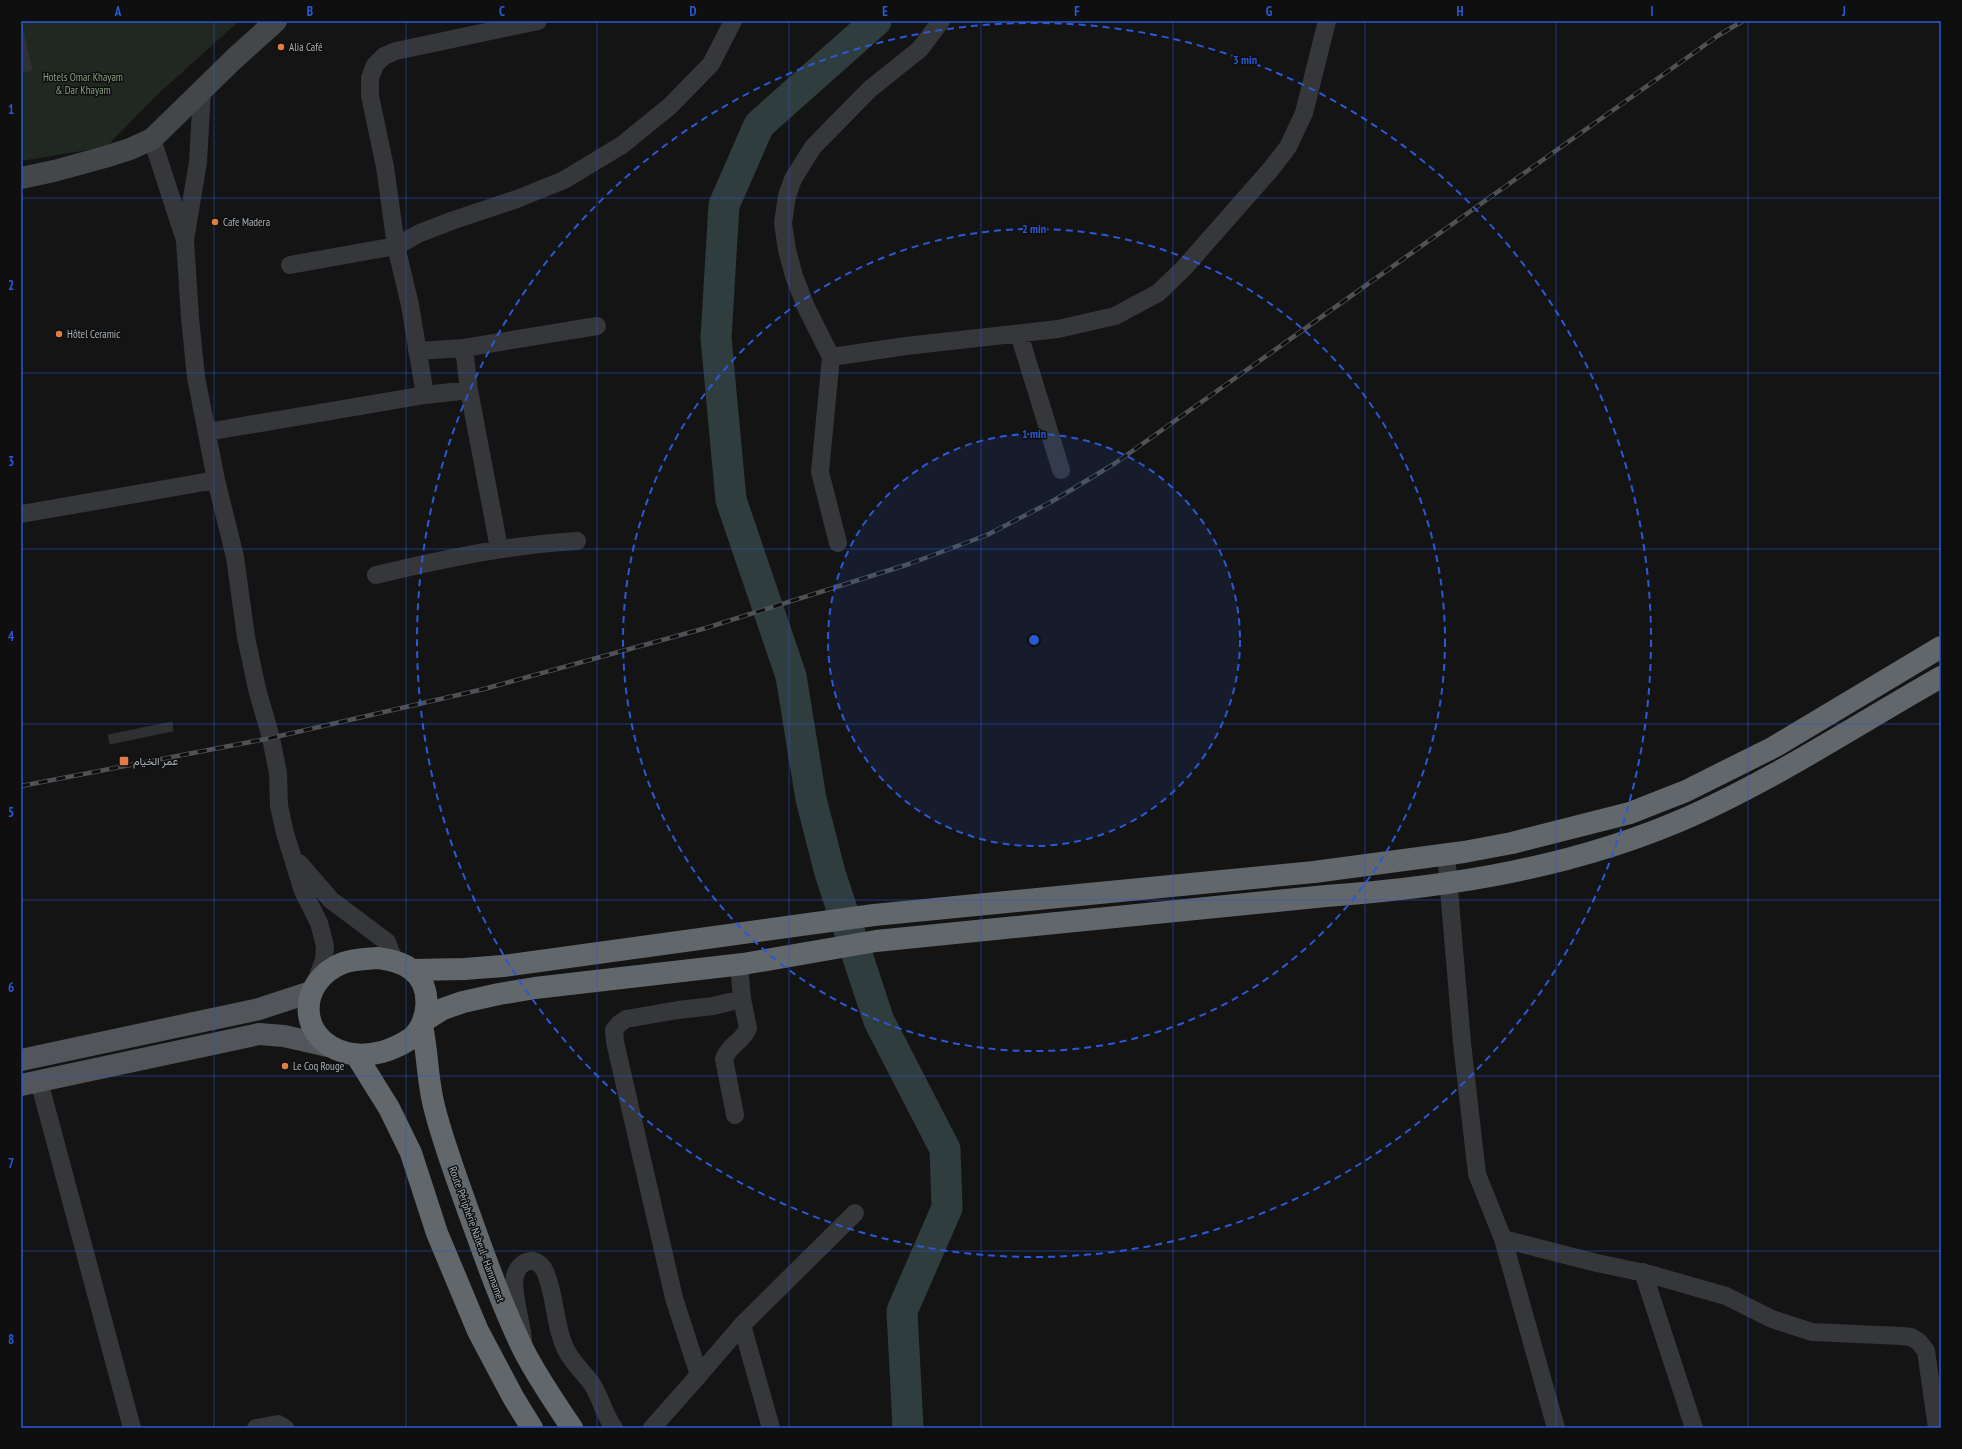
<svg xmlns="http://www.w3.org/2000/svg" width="1962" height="1449" font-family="'PT Sans Narrow',Vazirmatn,sans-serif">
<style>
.green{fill:#212821}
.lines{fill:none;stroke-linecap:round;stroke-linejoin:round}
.river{stroke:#303d3f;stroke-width:31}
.building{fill:#2f3031;stroke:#2e2f31}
.street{stroke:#35373a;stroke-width:18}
.secondary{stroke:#44474a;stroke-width:22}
.primary{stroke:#525559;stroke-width:22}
.highway{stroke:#62676b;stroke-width:22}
.rail-casing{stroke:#4f5255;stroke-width:4.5}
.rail{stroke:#0f0f10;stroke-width:3;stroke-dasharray:9;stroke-linecap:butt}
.grid{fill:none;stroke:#2b58d4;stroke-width:1;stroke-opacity:0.55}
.ring{fill:none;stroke:#2b58d4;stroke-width:2;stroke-dasharray:7 5}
.poi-dot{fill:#e07d42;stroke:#0f0f10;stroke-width:1.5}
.labels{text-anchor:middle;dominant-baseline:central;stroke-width:3;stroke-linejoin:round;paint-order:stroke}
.poi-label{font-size:11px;fill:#a7afb4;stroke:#0f0f10;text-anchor:start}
.park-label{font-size:11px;fill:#879e80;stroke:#0f0f10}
.street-label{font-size:11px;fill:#a7afb4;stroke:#0f0f10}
.centre{fill:#2b58d4;stroke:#0f0f10;stroke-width:2}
.ring-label{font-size:12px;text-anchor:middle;font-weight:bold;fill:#2b58d4;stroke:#0f0f10;stroke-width:3;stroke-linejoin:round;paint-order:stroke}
.neatline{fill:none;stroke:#2b58d4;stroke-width:1.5}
.grid-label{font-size:13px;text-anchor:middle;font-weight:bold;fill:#2b58d4}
</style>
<rect width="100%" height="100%" fill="#141415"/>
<path class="green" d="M21,21H239L158,94L106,147L21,161Z"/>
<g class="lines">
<path class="river" d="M876,21L759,125L724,205L716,338L731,500L791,676L811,799L830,873L879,1021L945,1149L947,1208L902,1311L908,1428"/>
</g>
<path class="building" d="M21,21L32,70L21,73Z
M172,722L173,731L110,744L108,735Z"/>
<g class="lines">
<path class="street" d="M941,21L920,49L870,89L813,147L793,179L787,196L783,223L787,250L794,276L806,307L831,357L906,346L1058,329L1115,316L1158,293L1184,268L1271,169L1288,147L1304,113L1327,21
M202,92L198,162L185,240L190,318L196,377L216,480L235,557L246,637L257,689L271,738L278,773L279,806L285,833L303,891L319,923L325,946L324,960L315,984
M152,139L184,237
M290,265L396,246L420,233L454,220L517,199L564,180L622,145L670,106L711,64L733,21
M1019,334L1061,470
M464,348L469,390L499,548
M417,351L464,348L597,326
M831,357L820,472L838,543
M425,395L410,305L396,246L385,167L370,96V78L375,65L384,56L396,51L538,21
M207,432L425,395L469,390
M21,514L216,480
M376,575C443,559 508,545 577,541
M1446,854L1462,1043L1477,1174L1503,1239L1556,1428
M299,863L331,900L387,942L394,960
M39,1081L132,1428
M735,1115L724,1059C730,1043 743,1042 748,1028L742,999
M1503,1239L1597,1263L1649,1274L1726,1296L1772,1319L1812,1332L1902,1336L1911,1337L1919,1342L1926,1351L1937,1428
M1643,1272L1694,1428
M742,1325L771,1428
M523,1340C522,1324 511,1289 515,1276C520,1258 539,1255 546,1274C556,1298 554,1325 566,1350C573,1363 584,1373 592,1384C601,1398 604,1415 614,1428
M699,1375L742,1325L855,1213
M256,1428L278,1424L285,1428
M652,1428L699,1375L674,1298L615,1042L614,1030L619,1024L626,1019L678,1010L713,1006L742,999L740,975L743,964"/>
<path class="secondary" d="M21,178L54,171L105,157L130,149L152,139L234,59L276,21"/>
<path class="primary" d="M21,1060L259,1009L311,992
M21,1085L259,1034L284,1036L328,1046"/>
<path class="highway" d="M378,958C390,960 402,962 412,970C433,986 430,1024 410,1039C401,1045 392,1049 382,1052C370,1055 359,1056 347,1053C296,1040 297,981 343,963C354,959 366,959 378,958Z
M413,970L464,969L503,966L874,915L1314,872L1464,852L1512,843L1630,813L1686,791L1774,747L1941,647
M424,1021L443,1009L463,1002L499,994L535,988L743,964L876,941L1326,896C1451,887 1576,867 1691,816C1778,777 1858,724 1941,677
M422,1026C428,1053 427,1082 435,1110C444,1145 457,1179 469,1213C486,1260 502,1306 524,1351C538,1378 555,1403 572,1428
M356,1055L389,1108L411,1153L437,1233L478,1331L513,1397L532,1428"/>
<g class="rail-casing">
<path id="rail" d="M21,786L271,738L484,689L706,628L909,564L987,535L1051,502L1114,464L1719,35L1743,21"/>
</g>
<use href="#rail" class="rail"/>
</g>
<path class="grid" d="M214,21V1428M406,21V1428M597,21V1428M789,21V1428M981,21V1428M1173,21V1428M1365,21V1428M1556,21V1428M1748,21V1428M21,198H1941M21,373H1941M21,549H1941M21,724H1941M21,900H1941M21,1076H1941M21,1251H1941"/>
<circle cx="1034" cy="640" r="206" fill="#2b58d4" fill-opacity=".12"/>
<g class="ring">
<circle cx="1034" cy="640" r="206"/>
<circle cx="1034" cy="640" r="411"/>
<circle cx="1034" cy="640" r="617"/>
</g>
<g class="poi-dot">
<circle cx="281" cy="47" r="4"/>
<circle cx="215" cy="222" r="4"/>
<circle cx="59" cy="334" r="4"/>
<rect x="119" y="756" width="10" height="10" rx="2"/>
<circle cx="285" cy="1066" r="4"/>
</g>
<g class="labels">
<g class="poi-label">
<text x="289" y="47">Alia Café</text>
<text x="223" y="222">Cafe Madera</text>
<text x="67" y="334">Hôtel Ceramic</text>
<text x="133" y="761">عمر الخيام</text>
<text x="293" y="1066">Le Coq Rouge</text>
</g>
<g class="park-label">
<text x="83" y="77">Hotels Omar Khayam<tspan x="83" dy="13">&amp; Dar Khayam</tspan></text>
</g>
<g class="street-label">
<text transform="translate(477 1234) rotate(70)">Route Périphérie Nabeul - Hammamet</text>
</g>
</g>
<circle cx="1034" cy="640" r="6" class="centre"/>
<g class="ring-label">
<text x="1245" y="64">3 min</text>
<text x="1034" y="233">2 min</text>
<text x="1034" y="438">1 min</text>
</g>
<rect width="1962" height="1449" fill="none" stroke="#0f0f10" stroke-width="44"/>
<rect x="22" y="22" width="1918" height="1405" class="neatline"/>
<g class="grid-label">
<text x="118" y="16">A</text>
<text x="310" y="16">B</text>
<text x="502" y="16">C</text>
<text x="693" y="16">D</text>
<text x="885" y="16">E</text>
<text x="1077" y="16">F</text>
<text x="1269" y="16">G</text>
<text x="1460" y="16">H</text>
<text x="1652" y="16">I</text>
<text x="1844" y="16">J</text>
<text x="11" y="114">1</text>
<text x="11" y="290">2</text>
<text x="11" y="466">3</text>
<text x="11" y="641">4</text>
<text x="11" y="817">5</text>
<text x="11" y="992">6</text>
<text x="11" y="1168">7</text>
<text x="11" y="1344">8</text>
</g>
</svg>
